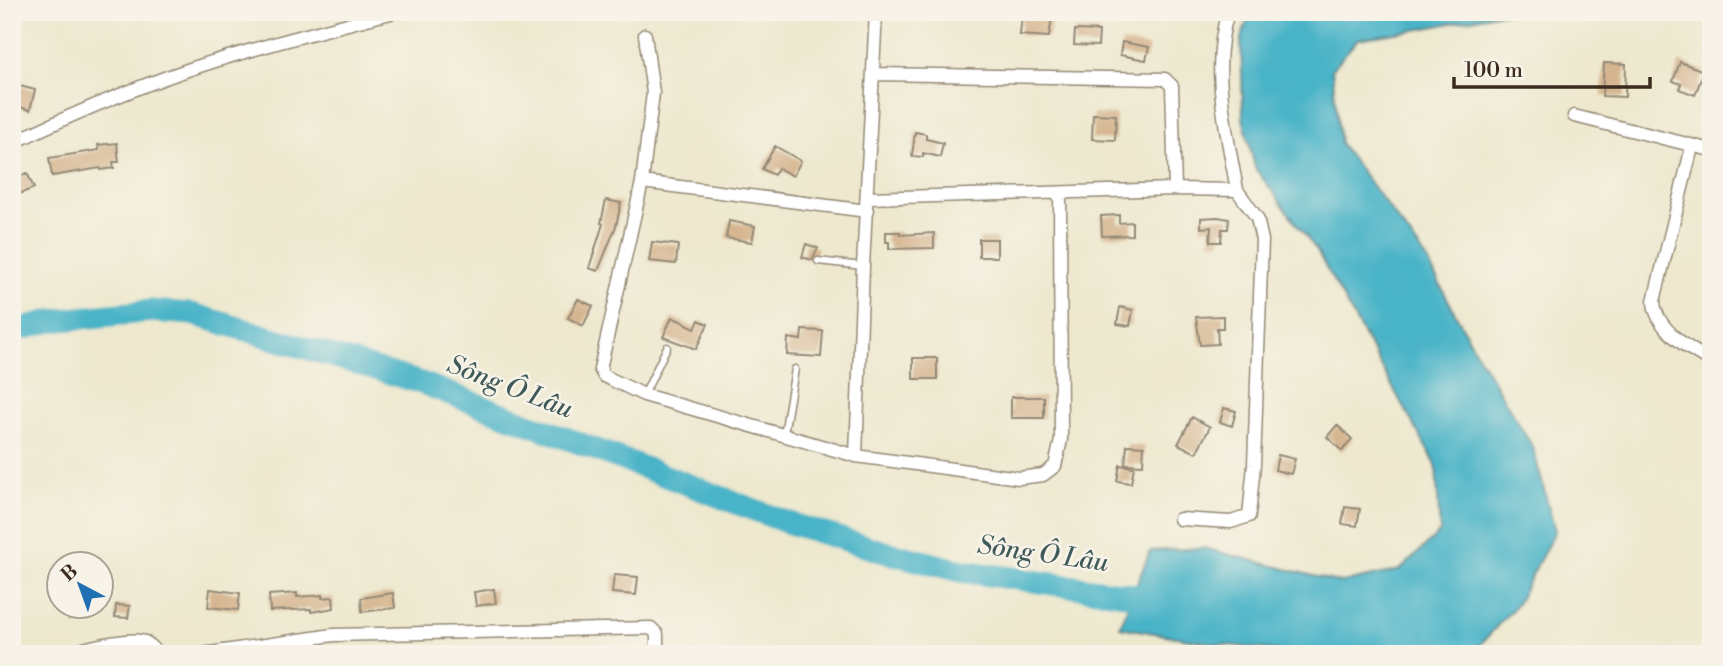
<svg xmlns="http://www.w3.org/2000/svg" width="1723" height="666" font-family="'Libre Bodoni',serif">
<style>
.water{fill:#49b3c7;stroke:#426e72;stroke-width:2}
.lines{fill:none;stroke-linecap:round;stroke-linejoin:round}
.river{stroke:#49b3c7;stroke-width:23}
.building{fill:#d6b690}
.service-casing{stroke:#948976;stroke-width:9}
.minor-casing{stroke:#948976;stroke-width:15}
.service{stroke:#fff;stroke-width:6}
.minor{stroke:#fff;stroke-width:12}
.labels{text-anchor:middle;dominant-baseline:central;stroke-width:5;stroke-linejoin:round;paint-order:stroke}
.water-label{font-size:26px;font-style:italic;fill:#405a59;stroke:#f7f3e8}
</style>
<rect width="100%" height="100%" fill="#f7f3e8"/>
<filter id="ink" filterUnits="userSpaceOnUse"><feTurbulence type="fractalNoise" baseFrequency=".0143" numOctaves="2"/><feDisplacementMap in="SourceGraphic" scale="14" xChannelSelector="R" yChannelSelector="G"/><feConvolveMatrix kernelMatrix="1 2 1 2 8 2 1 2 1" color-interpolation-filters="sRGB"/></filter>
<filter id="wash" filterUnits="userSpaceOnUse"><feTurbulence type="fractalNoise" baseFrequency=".00686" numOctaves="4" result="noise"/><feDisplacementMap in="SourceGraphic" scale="28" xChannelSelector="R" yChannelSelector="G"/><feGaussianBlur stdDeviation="1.57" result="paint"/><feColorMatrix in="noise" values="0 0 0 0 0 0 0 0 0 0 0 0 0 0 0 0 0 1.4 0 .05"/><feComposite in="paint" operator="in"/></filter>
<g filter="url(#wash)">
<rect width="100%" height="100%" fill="#ede8ce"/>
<path class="water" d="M1251,12H1519L1497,14L1421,29L1358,39L1332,69L1340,143L1425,256L1474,349L1533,448L1555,531L1517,604L1472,654H1307L1211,643L1120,627L1150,551L1204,548L1341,583L1400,570L1440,532L1436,465L1317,251L1255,168L1243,118L1241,38Z"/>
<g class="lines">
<path class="river" d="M12,331L51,321L151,311L192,314L419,382L786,522L881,551L961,571L1162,599"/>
</g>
<g id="blocks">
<path class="building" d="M1022,13L1052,16L1049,37L1020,35Z
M1075,30L1099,31L1098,46L1074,45Z
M1122,42L1149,47L1146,60L1120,55Z
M1680,62L1704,71L1695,95L1679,89L1681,84L1673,81Z
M1604,63L1626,64L1625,97L1602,96Z
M20,86L35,90L30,110L12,105V95L17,96Z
M1093,114L1116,115L1115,140L1092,139Z
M915,132L926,134V139L943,143L940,157L923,153V157L912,156Z
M117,143L119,162H113L114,168L101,170L100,168L52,176L49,158L99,150L98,145Z
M775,146L801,161L793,176L778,168L774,175L762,169Z
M27,173L34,188L12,197V180Z
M606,200L621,203L616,226L598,271L589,268L603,224L601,223Z
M1119,215V223L1132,222V235L1102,236L1101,216Z
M1218,217L1229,219L1228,229H1222L1221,242H1210L1211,227L1201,228V218Z
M729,221L755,226L752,242L726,238Z
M886,232H900V235L934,233V248L889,249V242H886Z
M979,239H997V257H979Z
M652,242L678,245L676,264L649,261Z
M806,244L818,248L812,260L802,257Z
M578,299L593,306L583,326L568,318Z
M1120,307L1133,310L1130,326L1117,324Z
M1223,316V328H1217L1218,344L1200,345L1196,317Z
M672,317L695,328L699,320L708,324L696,349L663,337Z
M802,330L823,331L821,357L787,355L788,338L801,340Z
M913,358H937V379H913Z
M1011,397H1044V418H1011Z
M1224,408L1236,411L1232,426L1220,422Z
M1192,417L1210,427L1196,453L1178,444Z
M1337,425L1352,439L1342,451L1327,437Z
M1127,445L1144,446L1143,465L1125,464Z
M1278,455L1295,459L1291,474L1275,470Z
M1120,465L1134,467L1131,483L1117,481Z
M1345,507L1360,509L1357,526L1342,524Z
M614,575L638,577L636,595L612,593Z
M210,589L240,593L238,610L208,607Z
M494,589L496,603L476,606L474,592Z
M297,593V597L322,595V598L333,597L334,608L311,612V609L270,611L269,595Z
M393,593L395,608L362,612L361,598Z
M116,605L130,606L128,618L115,617Z
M60,606H87L69,619Z"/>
</g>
</g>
<g filter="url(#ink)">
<use href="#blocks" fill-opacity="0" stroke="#948976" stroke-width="2"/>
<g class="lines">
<g class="service-casing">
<path id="service" d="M818,261L863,266
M644,395L667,347
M784,434L795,369"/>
</g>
<g class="minor-casing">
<path id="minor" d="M1228,12C1210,68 1227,133 1237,190
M645,35L653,93L642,182L600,369L604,376L644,395L856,456L1019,478L1043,475L1055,466L1061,440L1060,193
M875,74L1165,79L1172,86L1175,189
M1574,116L1711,150
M12,143C77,112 144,83 212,62C272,43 333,28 394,12
M1692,147L1654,301C1655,329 1689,349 1711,361
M642,182L867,211
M868,198L1175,189L1237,190L1257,218L1262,240L1254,465L1249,516L1231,522L1180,519
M856,456L863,266L876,12
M66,654C81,649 131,636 145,642C151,645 155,650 158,654
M203,654L333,635L651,628L657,634V654"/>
</g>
<use href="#service" class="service"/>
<use href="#minor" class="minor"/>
</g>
</g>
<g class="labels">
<g class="water-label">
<text transform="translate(510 387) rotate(21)">Sông Ô Lâu</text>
<text transform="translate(1043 554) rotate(8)">Sông Ô Lâu</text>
</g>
</g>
<rect width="1723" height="666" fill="none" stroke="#f7f3e8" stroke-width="42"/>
<g transform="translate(80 585) rotate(319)"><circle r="33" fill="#f7f3e8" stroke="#aca397" stroke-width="2"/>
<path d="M0-5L12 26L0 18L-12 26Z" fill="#1f6fb2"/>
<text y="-10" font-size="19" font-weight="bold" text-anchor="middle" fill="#3b2a1e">B</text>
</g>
<path d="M1454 77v10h196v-10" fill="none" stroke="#3b2a1e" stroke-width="3.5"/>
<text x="1464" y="77" font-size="21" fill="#3b2a1e" stroke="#f7f3e8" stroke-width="5" paint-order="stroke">100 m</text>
</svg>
